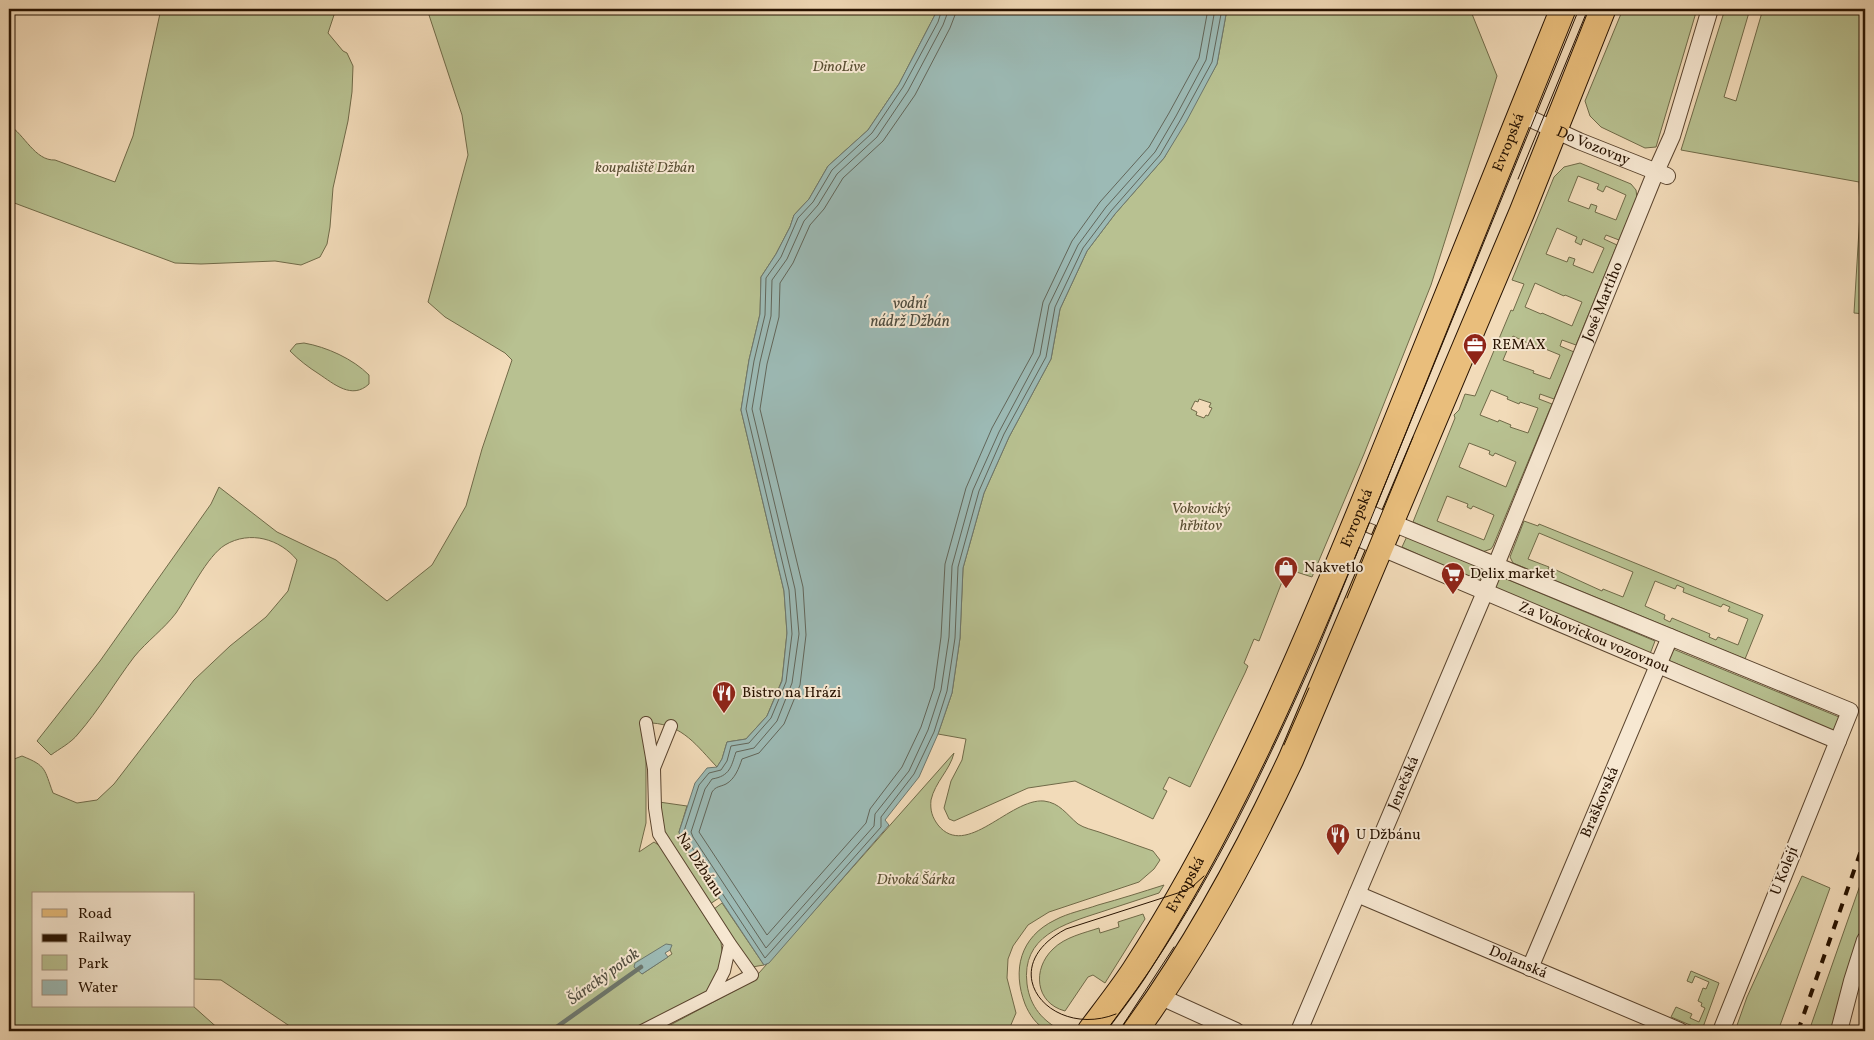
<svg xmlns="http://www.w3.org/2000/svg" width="1874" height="1040" font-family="Vollkorn,serif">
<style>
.green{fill:#b8c191;stroke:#706a48;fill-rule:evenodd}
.water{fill:#9cbab5;stroke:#6d776d}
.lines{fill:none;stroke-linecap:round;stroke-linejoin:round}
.shore{stroke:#62665a;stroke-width:1}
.stream{stroke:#6d776d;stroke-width:4.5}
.pedestrian-casing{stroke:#5a442e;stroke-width:14}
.minor-casing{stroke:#5a442e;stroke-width:18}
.primary-casing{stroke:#271200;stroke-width:27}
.pedestrian{stroke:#f7e8d2;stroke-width:12}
.minor{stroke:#f7e8d2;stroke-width:16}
.primary{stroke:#e9be7c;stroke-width:25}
.tram{stroke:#271200;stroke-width:1}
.rail{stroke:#271200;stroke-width:4;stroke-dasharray:9 9;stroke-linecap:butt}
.labels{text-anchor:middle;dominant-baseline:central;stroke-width:4;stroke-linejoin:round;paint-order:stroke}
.park-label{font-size:15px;font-style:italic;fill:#5a4f33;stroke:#f7e8d2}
.street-label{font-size:15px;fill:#271200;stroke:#f7e8d2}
.poi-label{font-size:15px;fill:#271200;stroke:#f7e8d2;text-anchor:start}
.water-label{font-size:16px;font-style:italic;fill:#504d3f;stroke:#f7e8d2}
</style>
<rect width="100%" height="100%" fill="#f2dbb9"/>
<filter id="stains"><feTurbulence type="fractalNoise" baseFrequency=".004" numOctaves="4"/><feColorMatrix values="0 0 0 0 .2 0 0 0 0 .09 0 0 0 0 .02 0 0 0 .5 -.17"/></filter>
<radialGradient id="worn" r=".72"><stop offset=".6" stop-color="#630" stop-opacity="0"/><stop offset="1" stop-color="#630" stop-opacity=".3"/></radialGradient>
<path class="green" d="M161,9H336L328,33L343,51L347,53L353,66L352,92L348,121L333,188L330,227L327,244L320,257L301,265L275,261L201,264L175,263L9,201V125C24,134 35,161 55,160L115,182L133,136Z
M427,9H938L899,84L868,130L828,166L809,199L794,215L790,227L776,254L761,277L760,314L749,360L741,410L784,591L787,633L782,680L767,716L746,739L727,742L722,759L717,767C697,746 683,725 652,723L646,752V823L639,852L654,842L660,846L721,942L723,961L719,974L703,996L635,1031H297L221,980L194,979V894H34V1006H193L221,1031H9V761L22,756C47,766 44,769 53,793L77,803L97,800L114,784L194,680L230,646L266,617L288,591L297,560C280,539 250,530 225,545C207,556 189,594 176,613C164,629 147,641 134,657C115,682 99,710 78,734C71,743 59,749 51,755L37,741L100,661L211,504L219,487L277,532L336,560L387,601L432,565L466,506L482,449L512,360L505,353L445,317L428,302L468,155L462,115ZM670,948V950L672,954L642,974L636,965L661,949Z
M1227,9H1470L1497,76L1431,285L1364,454L1312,577L1287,569L1259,641L1254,639L1244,663L1248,666L1245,673L1190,787L1169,777L1163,789L1167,791L1153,819L1075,781L1028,788L954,821L949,819L944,808L951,781L962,760L966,739L938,734L952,693L960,638L963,568L984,493L1009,437L1051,359L1060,309L1087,251L1115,214L1164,158L1217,64ZM1199,399L1211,403L1209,407L1212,408L1208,416L1206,415L1204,418L1196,415L1197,412L1191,409L1195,401L1198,402Z
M1623,9H1697L1656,147L1645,148L1601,127L1590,116L1585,101Z
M1725,9H1750L1724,97L1736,101L1763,9H1865V314L1854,313L1860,213L1859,182L1681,150Z
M1580,163L1631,184L1636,190L1637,198L1619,240L1606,235L1604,239L1617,245L1576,345L1562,340L1560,346L1574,352L1554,399L1540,394L1539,399L1552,404L1493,546L1491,549L1482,552L1413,522L1455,418L1454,415L1459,410L1465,394L1475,396L1511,310L1513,311L1524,284L1512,280L1554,177L1564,167ZM1578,176L1599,184L1597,189L1603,192L1606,186L1626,195L1616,220L1595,212L1597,206L1591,204L1589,209L1568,201ZM1557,228L1577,237L1575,242L1581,245L1583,239L1604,248L1593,273L1573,265L1575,259L1569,257L1567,262L1546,254ZM1535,283L1564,296L1565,295L1582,302L1572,326L1542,313L1541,314L1525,307ZM1513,336L1542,350L1543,348L1560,355L1550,379L1533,373L1534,371L1503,360ZM1491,390L1508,397L1507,399L1519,404L1520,402L1538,408L1528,433L1510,427L1511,425L1499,420L1498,422L1480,415ZM1469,443L1490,451L1489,454L1493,456L1495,453L1516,462L1506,487L1459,467ZM1447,496L1468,504L1467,507L1471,509L1473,506L1494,515L1484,540L1437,521Z
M304,343C327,347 353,359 369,375V384C352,400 334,384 319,374C308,367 299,360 290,351L296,344Z
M1524,521L1538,526L1539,524L1763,615L1745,659L1513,563L1510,557ZM1539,533L1633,572L1623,597L1603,589L1602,591L1556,570L1555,572L1548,569L1549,567L1528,559ZM1655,581L1675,589L1677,585L1684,588L1683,592L1721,607L1723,604L1730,607L1728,611L1748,619L1738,645L1718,637L1716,640L1709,637L1710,634L1672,618L1670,622L1664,619L1665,615L1645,606Z
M1408,534L1485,569L1479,582L1402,547Z
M1499,576L1655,641L1650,654L1494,588Z
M1673,649L1839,717L1833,732L1668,660Z
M954,753C950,770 935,782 931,800C930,810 932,817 938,825C966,860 1010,798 1044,801C1060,803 1066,814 1078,824C1084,828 1093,830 1099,832C1117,838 1135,845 1153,851L1160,860L1154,869L1139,882L1049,912L1028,925L1013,946L1008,959L1007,978L1016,1013L1010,1027L1015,1031H659L751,982Z
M659,802L687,806L679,832L682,842L719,898L710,904L665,836Z
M1865,871V927L1835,1031H1809Z
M1802,876L1830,888L1778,1031H1735L1747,997Z
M1164,885L1159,893C1140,899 1120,906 1101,912C1064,924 1021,936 1027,984C1030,1007 1043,1021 1062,1031C1058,1031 1051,1032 1047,1030C1037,1026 1029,1014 1025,1004C1012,970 1020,937 1055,920C1068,913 1084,910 1098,905C1120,899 1142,892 1164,885Z
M722,903L764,965L752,967L714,909Z
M1143,914L1145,919L1105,983L1093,975L1088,977L1065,1011C1035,1003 1032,969 1053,949C1065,937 1084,933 1099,928L1100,933L1119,927L1118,922Z
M1691,971L1719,983L1702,1030L1671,1017L1676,1007L1692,1014L1690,1018L1699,1022L1705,1008L1701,1006L1702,1003L1698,1001L1703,988L1706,989L1709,982L1695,976L1692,983L1687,981Z"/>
<path class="water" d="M938,9H1227L1217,64L1186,122L1164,158L1115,214L1087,251L1060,309L1051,359L1009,437L984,493L963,568L960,638L952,693L938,734L919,777L885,820L889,825L769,963L764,965L682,842L679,832L695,783L707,768L717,767L722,759L727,742L746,739L767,716L782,681L787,633L784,591L741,410L749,360L760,314L761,277L776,254L790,227L794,215L809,199L828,166L868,130L899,84Z
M666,944L672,945L670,950L665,953L668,957L642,974L634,967L635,963Z"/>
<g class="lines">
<path class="shore" d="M942,9L938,22L903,87L872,133L832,170L813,202L798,218L781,257L766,278L765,315L754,361L746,409L789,590L792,634L786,682L771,718L749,743L731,746L727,761L721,770L709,773L699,785L684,831L687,840L765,958L881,827V817L914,774L934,732L947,691L955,638L958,567L979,491L1004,434L1046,357L1055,307L1083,248L1111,211L1160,155L1181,119L1212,62L1222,9
M949,9L943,25L908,91L877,137L837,174L818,205L804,221L787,259L772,280L771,316L760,362L752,409L795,589L799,634L792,683L777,721L754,748L736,752C731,767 730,776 712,779L705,789L691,832L693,837L766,948L874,826L875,814L909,771L928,730L941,690L949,637L952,566L973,490L999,432L1040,355L1049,305L1078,245L1106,207L1155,152L1176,116L1206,60L1215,9
M956,9L955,15L950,28L915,95L883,141L843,178L824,209L810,225L793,263L780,283L779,317L767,364L760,409L803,587L806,635L800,685L784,724L759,753L742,759C739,768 735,779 726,784C720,787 716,786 712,792L699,832L767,935L866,823L870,809L902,767L921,727L934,688L941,637L945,564L966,488L992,428L1033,353L1043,302L1072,241L1100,202L1149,147L1169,113L1199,58L1208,9"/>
<path class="stream" d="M551,1031L641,967"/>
<g class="pedestrian-casing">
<path id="pedestrian" d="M654,768L671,726
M711,996L724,971L730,944
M642,1031L752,975L730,944L659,834L655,808L654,769L646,723"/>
</g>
<g class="minor-casing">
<g id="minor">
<path id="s1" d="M1520,114L1579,141L1667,176"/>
<path d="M1361,510L1850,711L1721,1031"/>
<path id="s2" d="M1351,535L1838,741"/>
<path id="s3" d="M1357,894L1680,1031"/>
<path id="s4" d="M1530,968L1670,637"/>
<path d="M1159,996L1236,1031"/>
<path id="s5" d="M1299,1031L1485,592L1654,176L1672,136L1710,9"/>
<path d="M1839,1031L1852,981L1865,940"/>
</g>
</g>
<g class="primary-casing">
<g id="primary">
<path id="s6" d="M1090,1031C1105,1011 1120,992 1134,971C1236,814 1308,640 1378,467C1440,314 1501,161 1563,9"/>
<path d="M1135,1031C1196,947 1247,853 1291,759L1522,212L1603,9"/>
</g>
</g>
<use href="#pedestrian" class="pedestrian"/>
<use href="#minor" class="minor"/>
<use href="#primary" class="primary"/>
<path class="tram" d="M1518,179L1588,9
M1347,598L1413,437
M1284,745L1309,688
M1116,1014C1051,1040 991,969 1066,929L1181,892L1192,887L1204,876
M1106,1031C1126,1004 1147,976 1165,947C1225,853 1272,753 1317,651L1579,9
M1119,1031L1174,947"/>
<path class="rail" d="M1798,1031L1865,839"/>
</g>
<defs>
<g id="office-pin" transform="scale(1.25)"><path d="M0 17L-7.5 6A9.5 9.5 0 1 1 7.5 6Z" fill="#8f2418" stroke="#f7e8d2"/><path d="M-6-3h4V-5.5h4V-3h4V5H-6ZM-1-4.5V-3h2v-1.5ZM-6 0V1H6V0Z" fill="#fff"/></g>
<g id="shop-pin" transform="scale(1.25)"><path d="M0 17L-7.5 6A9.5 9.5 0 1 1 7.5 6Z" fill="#8f2418" stroke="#f7e8d2"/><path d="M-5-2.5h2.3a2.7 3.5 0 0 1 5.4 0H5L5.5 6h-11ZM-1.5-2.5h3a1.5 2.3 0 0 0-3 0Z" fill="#fff"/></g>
<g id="supermarket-pin" transform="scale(1.25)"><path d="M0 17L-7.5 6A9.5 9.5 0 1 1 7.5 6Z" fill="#8f2418" stroke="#f7e8d2"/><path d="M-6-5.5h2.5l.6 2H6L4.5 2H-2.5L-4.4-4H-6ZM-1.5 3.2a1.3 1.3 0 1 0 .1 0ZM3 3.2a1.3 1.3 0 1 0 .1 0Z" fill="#fff"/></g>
<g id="restaurant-pin" transform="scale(1.25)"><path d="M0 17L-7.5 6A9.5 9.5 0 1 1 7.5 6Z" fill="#8f2418" stroke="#f7e8d2"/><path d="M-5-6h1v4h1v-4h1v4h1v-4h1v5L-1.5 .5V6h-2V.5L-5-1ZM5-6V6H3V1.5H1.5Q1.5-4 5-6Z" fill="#fff"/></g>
</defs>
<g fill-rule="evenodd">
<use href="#office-pin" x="1475" y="345"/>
<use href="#shop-pin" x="1286" y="568"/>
<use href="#supermarket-pin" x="1453" y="574"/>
<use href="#restaurant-pin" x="724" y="693"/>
<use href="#restaurant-pin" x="1338" y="835"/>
</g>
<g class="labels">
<g class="park-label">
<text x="839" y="67">DinoLive</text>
<text x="645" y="168">koupaliště Džbán</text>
<text x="1201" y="509">Vokovický<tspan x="1201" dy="17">hřbitov</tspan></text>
<text x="916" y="880">Divoká Šárka</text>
</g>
<g class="street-label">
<text stroke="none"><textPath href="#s6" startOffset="985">Evropská</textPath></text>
<text stroke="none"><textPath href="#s1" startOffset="80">Do Vozovny</textPath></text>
<text stroke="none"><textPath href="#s5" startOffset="790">José Martího</textPath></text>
<text stroke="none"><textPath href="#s6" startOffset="580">Evropská</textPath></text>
<text stroke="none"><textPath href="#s2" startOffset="264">Za Vokovickou vozovnou</textPath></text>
<text stroke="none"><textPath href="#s5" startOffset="269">Jenečská</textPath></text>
<text stroke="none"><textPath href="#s4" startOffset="180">Braškovská</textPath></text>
<text transform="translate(699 865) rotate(57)">Na Džbánu</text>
<text transform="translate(1785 871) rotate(-68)">U Kolejí</text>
<text stroke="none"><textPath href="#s6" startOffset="175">Evropská</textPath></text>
<text stroke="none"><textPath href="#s3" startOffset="175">Dolanská</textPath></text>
</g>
<g class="poi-label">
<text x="1492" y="345">REMAX</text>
<text x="1304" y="568">Nakvetlo</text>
<text x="1470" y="574">Delix market</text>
<text x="742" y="693">Bistro na Hrázi</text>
<text x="1356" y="835">U Džbánu</text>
</g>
<g class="water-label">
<text x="910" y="304">vodní<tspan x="910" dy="18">nádrž Džbán</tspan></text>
<text transform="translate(604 977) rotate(-36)">Šárecký potok</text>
</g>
</g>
<rect width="1874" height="1040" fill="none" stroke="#f2dbb9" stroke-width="30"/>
<rect x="10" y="10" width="1854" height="1020" fill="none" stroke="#271200" stroke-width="2.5"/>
<rect x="15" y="15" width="1844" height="1010" fill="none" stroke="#271200"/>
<rect x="32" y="892" width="162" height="115" fill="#f7e8d2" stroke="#a4927e"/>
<rect x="42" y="909" width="25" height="8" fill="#e9be7c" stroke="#a4927e"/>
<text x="78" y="918" font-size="15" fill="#271200">Road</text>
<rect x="42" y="934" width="25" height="8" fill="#271200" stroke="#a4927e"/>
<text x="78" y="942" font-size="15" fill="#271200">Railway</text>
<rect x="42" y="955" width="25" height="15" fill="#b8c191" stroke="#a4927e"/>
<text x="78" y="968" font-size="15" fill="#271200">Park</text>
<rect x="42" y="980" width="25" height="15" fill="#9cbab5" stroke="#a4927e"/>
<text x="78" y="992" font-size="15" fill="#271200">Water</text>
<rect width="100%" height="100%" filter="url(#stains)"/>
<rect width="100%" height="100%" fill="url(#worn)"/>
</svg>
